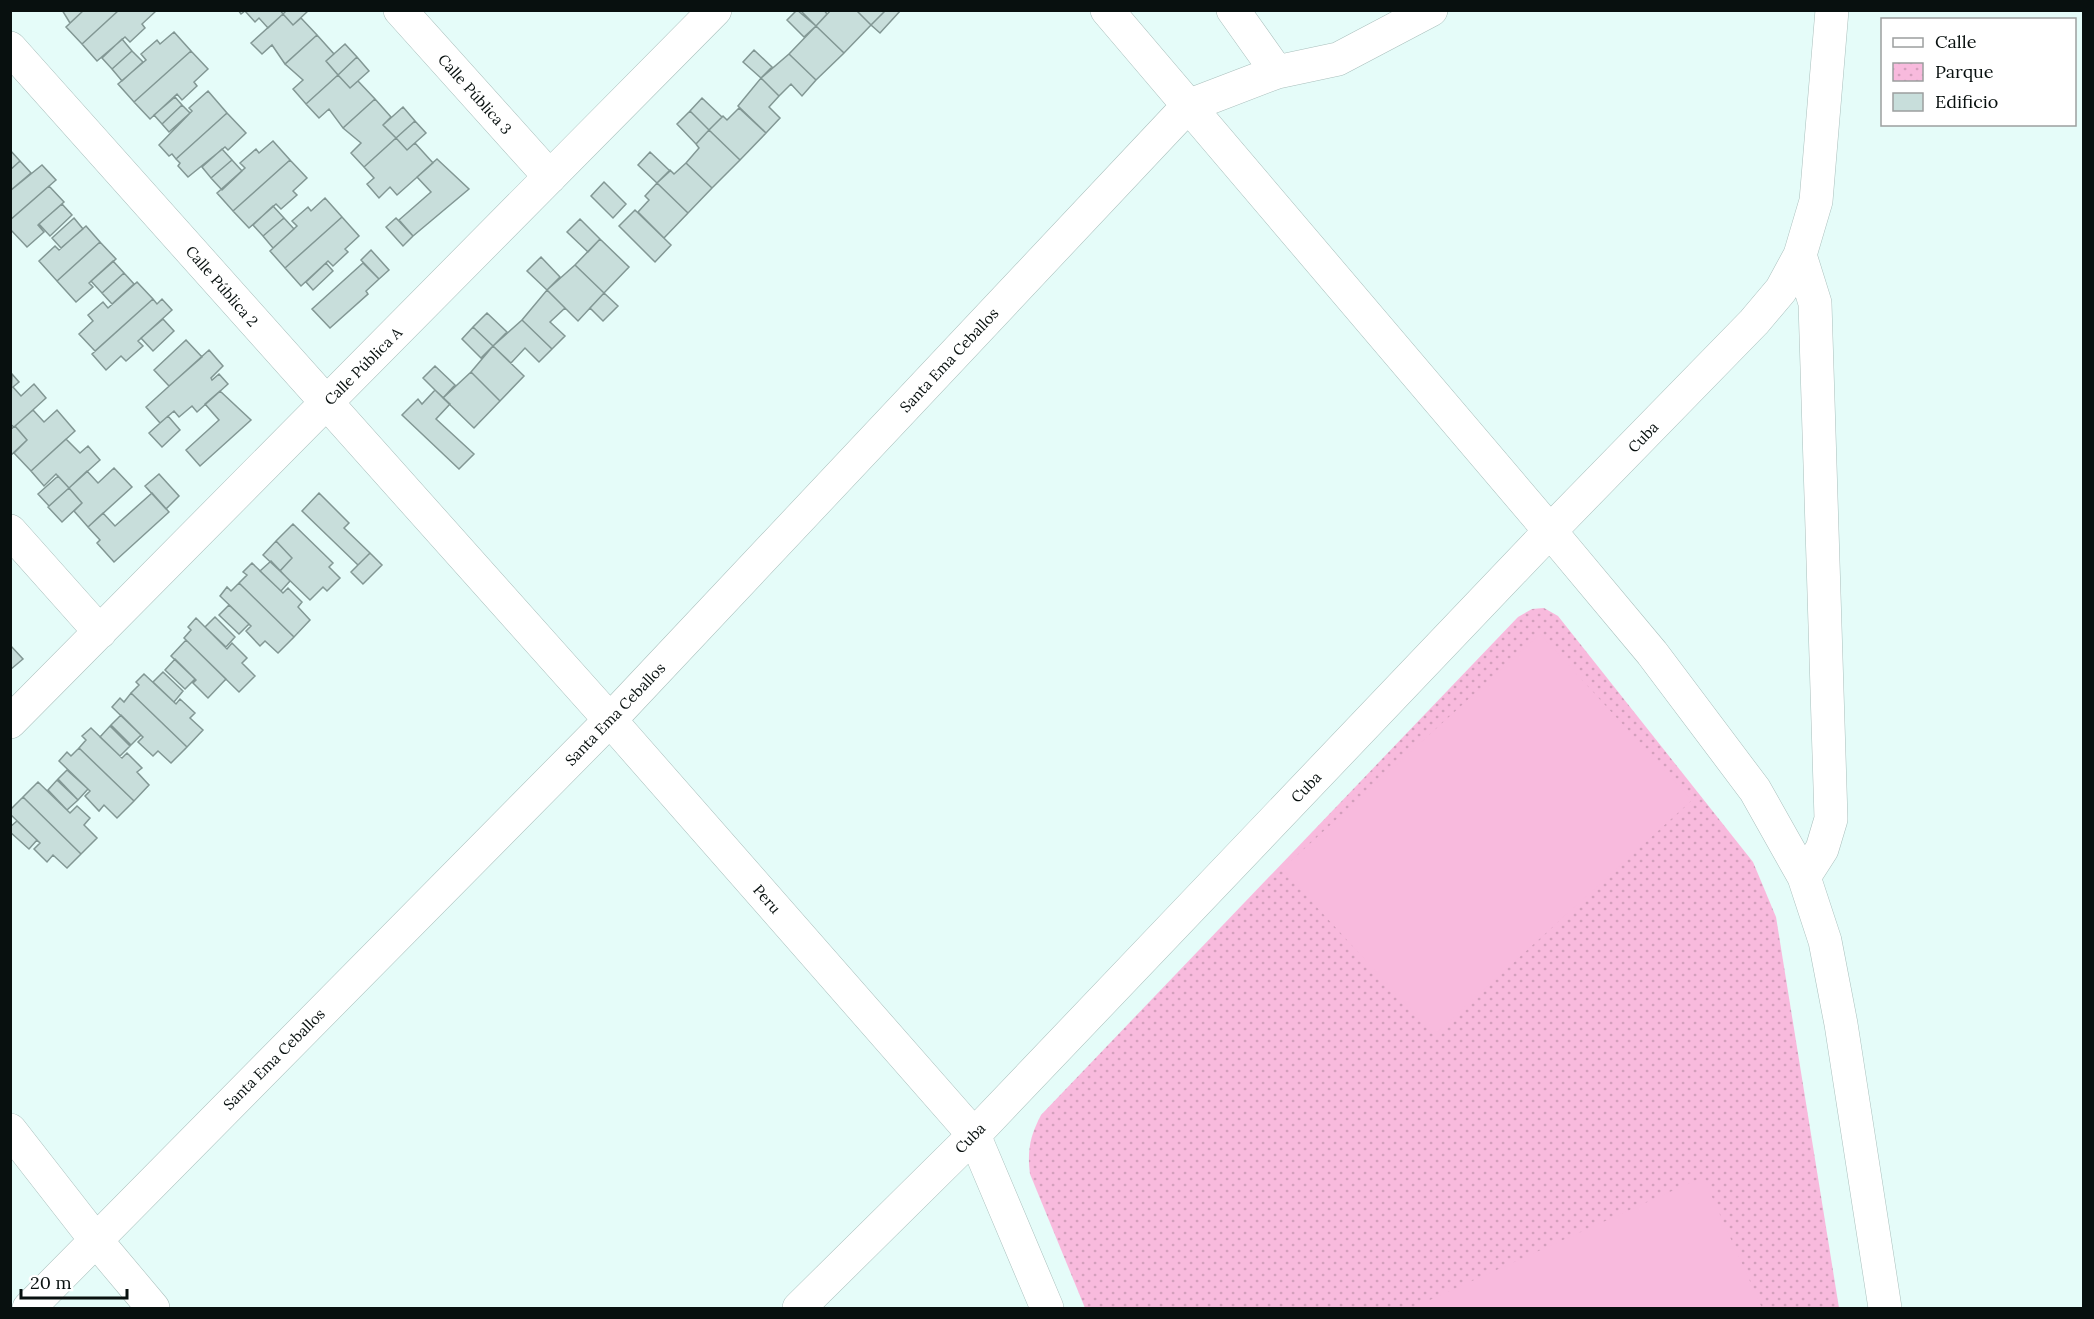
<svg xmlns="http://www.w3.org/2000/svg" width="2094" height="1319" font-family="Lora,serif">
<style>
.park{fill:url(#park-dots)}
.pitch{fill:#f8badd}
.building{fill:#c8dedb;stroke:#829794;stroke-width:1.5}
.lines{fill:none;stroke-linecap:round;stroke-linejoin:round}
.minor-casing{stroke:#a9bfbc;stroke-width:34}
.minor{stroke:#fff;stroke-width:33}
.labels{text-anchor:middle;dominant-baseline:central;stroke-width:4.5;stroke-linejoin:round;paint-order:stroke}
.street-label{font-size:15px;fill:#08100f;stroke:#fff}
</style>
<defs>
<pattern id="park-dots" width="8" height="8" patternUnits="userSpaceOnUse" patternTransform="scale(1.5)"><rect width="8" height="8" fill="#f8badd"/><path d="M2 2h.1M6 6h.1" fill="none" stroke="#d39fbc" stroke-width="1.8" stroke-linecap="round"/></pattern>
</defs>
<rect width="100%" height="100%" fill="#e5fcf9"/>
<path class="park" d="M1544,608L1558,616L1753,862L1776,917L1839,1308H1085L1030,1174C1027,1151 1030,1136 1041,1115L1518,617L1532,609Z"/>
<path class="pitch" d="M1540,634L1692,800L1434,1035L1282,869Z
M1703,1177L1762,1308H1412Z"/>
<path class="building" d="M62,10H84L70,23Z
M84,10H119L82,44L66,27Z
M119,10L156,11L142,24L145,28L130,42L125,37L97,61L82,44Z
M238,10H280L283,14L268,28L259,18L255,22L245,11L241,14Z
M287,10H309L293,25L283,14Z
M797,10L816,26L804,37L787,20Z
M800,10H824L827,14L816,26Z
M831,10H856L871,25L844,53L816,26Z
M856,10H886L871,25Z
M886,10H901L880,33L871,25Z
M283,14L293,25L301,18L317,35L285,64L272,45L262,54L251,43Z
M816,26L844,53L816,80L789,54Z
M174,32L191,51L134,102L118,84L146,60L141,54L157,40L160,44Z
M317,35L334,54L326,61L338,75L306,104L293,89L303,80L285,64Z
M122,39L132,51L112,69L102,58Z
M345,44L357,57L338,75L326,61Z
M754,50L772,67L761,78L743,62Z
M132,51L143,62L122,81L112,69Z
M191,51L208,69L194,82L197,86L182,100L177,94L150,119L134,102Z
M789,54L816,80L802,96L791,84L779,96L761,78Z
M357,57L369,71L350,88L338,75Z
M338,75L350,88L358,81L375,99L343,128L329,109L319,118L306,104Z
M761,78L779,96L769,107L780,118L766,133L738,106Z
M208,91L227,113L176,159L172,154L169,156L159,145L192,111L189,108Z
M175,97L182,105L162,124L154,115Z
M702,98L722,117L709,130L690,111Z
M375,99L391,117L383,125L396,138L364,167L351,153L361,143L343,128Z
M182,105L190,113L169,132L162,124Z
M403,107L415,121L396,138L383,125Z
M739,108L766,133L740,160L709,130L723,116L727,120Z
M690,111L709,130L696,144L677,124Z
M227,113L246,133L228,150L225,147L188,177L178,166L180,163L176,159Z
M415,121L426,133L407,150L396,138Z
M709,130L740,160L712,188L686,163L699,148L696,144Z
M396,138L407,150L415,143L433,163L397,195L390,187L379,198L367,184L374,178L364,167Z
M273,141L290,160L233,211L217,193L245,168L240,163L256,149L259,153Z
M222,149L232,160L211,178L202,167Z
M10,150L20,161L10,170Z
M650,152L670,171L657,183L638,165Z
M437,159L469,189L413,236L399,220L431,192L417,177Z
M232,160L242,171L222,190L211,178Z
M290,160L307,178L293,191L297,195L281,209L276,204L249,228L233,211Z
M20,161L31,173L11,190L10,170Z
M686,163L712,188L688,213L657,183L670,170L674,174Z
M42,165L56,180L10,220V191Z
M604,182L626,204L613,218L591,196Z
M657,183L688,213L664,238L638,212L649,200L645,196Z
M49,186L64,202L38,225L44,232L27,247L10,229V220Z
M325,198L342,217L285,268L270,251L297,226L292,221L308,207L311,211Z
M62,204L72,215L50,236L39,224Z
M273,206L284,218L263,236L253,225Z
M635,210L671,245L655,262L619,226Z
M342,217L359,236L345,249L348,252L333,266L328,261L301,286L285,268Z
M74,218L83,229L61,248L52,238Z
M284,218L294,229L273,248L263,236Z
M396,218L413,236L403,246L386,227Z
M580,219L600,239L588,252L567,232Z
M86,226L100,242L57,281L39,261L55,246L59,250Z
M600,239L629,267L604,293L575,265Z
M100,242L116,259L89,283L93,287L76,302L57,281Z
M371,250L389,270L379,279L361,260Z
M541,257L560,277L547,290L527,271Z
M113,261L124,273L102,293L91,281Z
M326,263L333,271L313,290L306,282Z
M363,263L379,279L366,291L368,294L330,328L312,309Z
M575,265L604,293L578,321L547,290Z
M124,273L134,284L112,304L102,293Z
M137,282L153,299L95,351L79,334L93,321L88,315L103,302L108,308Z
M547,290L565,308L550,322L565,336L552,349L522,320Z
M604,293L618,306L603,321L590,308Z
M153,299L157,304L162,299L172,310L138,341L143,346L126,361L121,356L106,370L92,354Z
M487,313L507,332L493,346L473,327Z
M163,319L174,331L153,351L141,338Z
M522,320L552,349L539,362L525,348L511,363L493,346Z
M473,327L493,346L481,358L462,339Z
M186,340L202,357L169,386L154,370Z
M493,346L524,376L500,401L471,372Z
M209,350L223,366L211,378L212,380L219,374L228,384L197,412L192,406L179,417L174,411L160,423L146,407Z
M435,366L455,385L443,398L423,378Z
M471,372L500,401L474,428L443,398Z
M12,374L19,382L13,387L21,396L34,384L46,398L14,427L10,424Z
M435,390L450,404L436,419L474,454L459,469L402,415L418,399L422,404Z
M220,391L251,420L200,466L186,450L219,420L205,404Z
M33,410L44,422L57,410L75,431L31,471L14,453L27,440L15,426Z
M168,416L180,430L162,447L149,433Z
M15,426L27,440L10,456V430Z
M66,439L80,453L88,446L100,460L69,488L56,474L44,486L31,471Z
M114,468L132,487L88,527L74,511L82,503L69,488L87,471L98,483Z
M159,474L179,496L166,509L145,486Z
M58,476L69,488L49,506L38,494Z
M69,488L82,503L62,522L48,507Z
M152,493L169,512L114,562L97,543L100,540L88,527L103,513L115,526Z
M319,493L349,523L344,528L370,553L358,565L302,511Z
M293,524L333,563L329,567L340,578L327,591L323,587L310,600L280,571L292,558L276,541Z
M276,541L292,558L280,571L263,555Z
M370,553L382,565L363,584L351,572Z
M271,561L290,581L281,591L260,571Z
M252,563L283,593L288,588L302,602L298,607L310,620L294,637L239,583L247,575L243,572Z
M239,583L294,637L278,653L265,641L260,646L246,631L251,626L220,596L227,587L231,591Z
M229,605L249,624L239,634L219,615Z
M215,617L235,637L226,647L205,627Z
M196,618L227,649L232,643L247,658L242,663L255,676L239,692L184,638L191,630L188,627Z
M186,640L226,679L208,698L193,683L196,680L171,656Z
M10,645L23,659L10,670Z
M175,659L195,679L185,689L165,670Z
M163,672L183,691L174,702L153,682Z
M144,674L176,704L180,699L195,713L190,718L203,730L187,747L131,693L139,685L136,682Z
M131,693L187,747L171,763L158,751L153,756L138,742L143,737L112,707L120,698L124,702Z
M121,715L141,735L131,745L111,725Z
M110,726L130,746L120,756L100,737Z
M91,728L122,758L127,753L142,768L137,772L149,785L134,801L79,748L86,740L82,736Z
M79,748L134,801L117,818L104,805L99,811L85,796L90,791L59,761L67,752L71,756Z
M67,770L88,789L78,800L58,779Z
M57,780L78,800L67,810L48,790Z
M38,782L70,813L77,806L90,818L84,825L97,838L81,854L23,797Z
M23,797L81,854L67,868L53,855L47,862L34,849L40,843L10,814V810Z
M17,821L37,840L29,849L10,832V827Z"/>
<g class="lines">
<g class="minor-casing">
<path id="minor" d="M400,10L550,177
M1107,10L1550,531L1652,653L1755,790L1804,877L1825,941L1841,1024L1885,1308
M1233,10L1277,72
M10,48L610,720L974,1135L1047,1308
M1800,255L1815,303L1831,819L1822,849L1804,877
M10,531L100,632
M10,722L715,10
M10,1130L95,1239L153,1308
M29,1308L610,720L1188,106L1277,72L1338,59L1431,10
M799,1308L974,1135L1550,531L1754,322L1781,290L1800,255L1816,201L1832,10"/>
</g>
<use href="#minor" class="minor"/>
</g>
<g class="labels">
<g class="street-label">
<text transform="translate(475 94) rotate(48)">Calle Pública 3</text>
<text transform="translate(222 286) rotate(49)">Calle Pública 2</text>
<text transform="translate(949 360) rotate(-47)">Santa Ema Ceballos</text>
<text transform="translate(363 366) rotate(-45)">Calle Pública A</text>
<text transform="translate(1643 437) rotate(-46)">Cuba</text>
<text transform="translate(615 714) rotate(-46)">Santa Ema Ceballos</text>
<text transform="translate(1306 787) rotate(-46)">Cuba</text>
<text transform="translate(767 899) rotate(49)">Peru</text>
<text transform="translate(274 1059) rotate(-45)">Santa Ema Ceballos</text>
<text transform="translate(970 1138) rotate(-45)">Cuba</text>
</g>
</g>
<rect width="2094" height="1319" fill="none" stroke="#08100f" stroke-width="24"/>
<rect x="1881" y="18" width="195" height="108" fill="#ffffff" stroke="#9c9f9f" stroke-width="1.5"/>
<rect x="1893" y="38" width="30" height="9" fill="#ffffff" stroke="#9c9f9f" stroke-width="1.5"/>
<text x="1935" y="48" font-size="18" fill="#08100f">Calle</text>
<rect x="1893" y="63" width="30" height="18" fill="url(#park-dots)" stroke="#9c9f9f" stroke-width="1.5"/>
<text x="1935" y="78" font-size="18" fill="#08100f">Parque</text>
<rect x="1893" y="93" width="30" height="18" fill="#c8dedb" stroke="#9c9f9f" stroke-width="1.5"/>
<text x="1935" y="108" font-size="18" fill="#08100f">Edificio</text>
<path d="M21 1289v9h106v-9" fill="none" stroke="#08100f" stroke-width="3"/>
<text x="30" y="1289" font-size="18" fill="#08100f" stroke="#ffffff" stroke-width="4.5" paint-order="stroke">20 m</text>
</svg>
